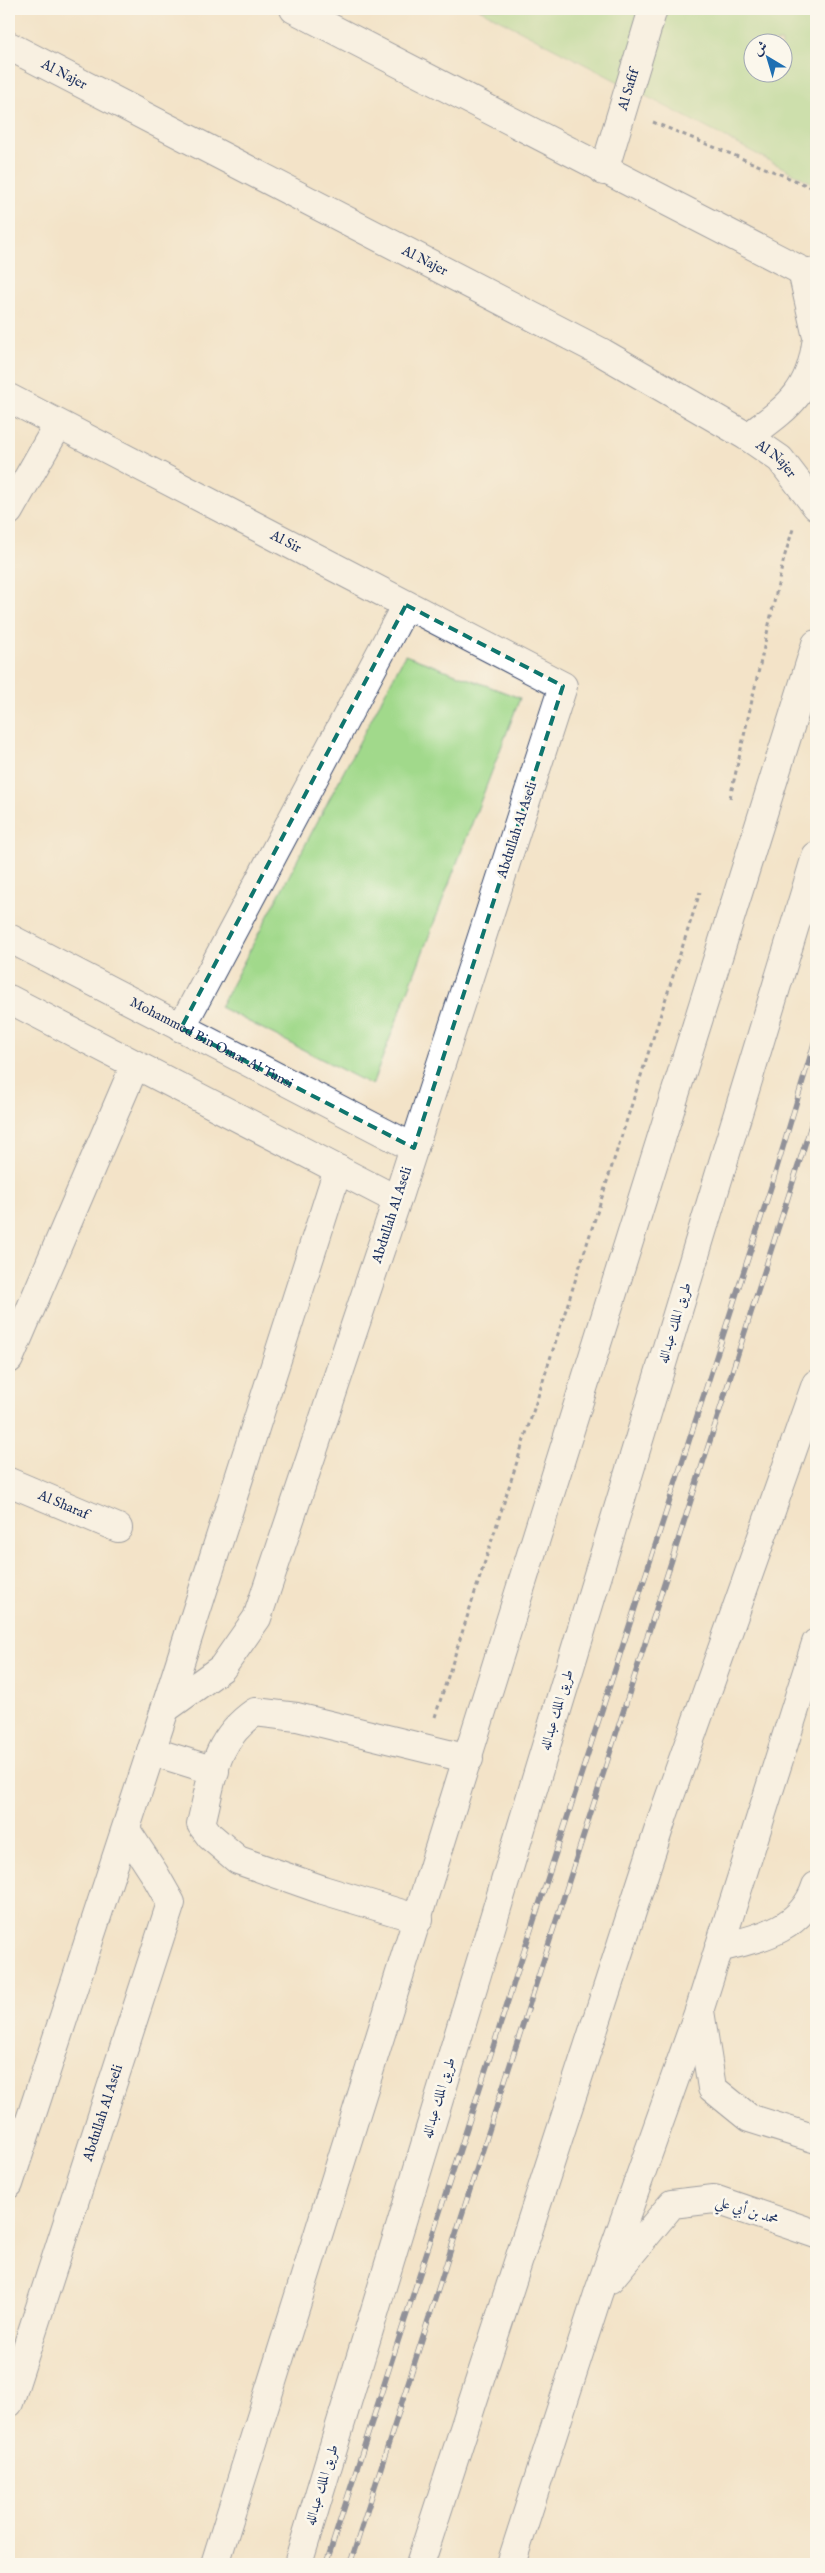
<svg xmlns="http://www.w3.org/2000/svg" width="825" height="2573" font-family="'IM FELL English',Amiri,serif">
<style>
.green{fill:#a1d98b;stroke:#5e8474;fill-rule:evenodd}
.lines{fill:none;stroke-linecap:round;stroke-linejoin:round}
.minor-casing{stroke:#3b4a6e;stroke-width:30}
.highway-casing{stroke:#3b4a6e;stroke-width:30}
.path{stroke:#3b4a6e;stroke-width:3;stroke-dasharray:4 4;stroke-linecap:butt}
.minor{stroke:#fff;stroke-width:28}
.highway{stroke:#fff;stroke-width:28}
.rail-casing{stroke:#1b2f5e;stroke-width:5.5}
.rail{stroke:#fbf7ec;stroke-width:4;stroke-dasharray:11;stroke-linecap:butt}
.marked{fill:none;stroke:#0f766e;stroke-width:4;stroke-dasharray:10 6;stroke-linejoin:round}
.labels{text-anchor:middle;dominant-baseline:central;stroke-width:5;stroke-linejoin:round;paint-order:stroke}
.street-label{font-size:14px;fill:#1b2f5e;stroke:#fbf7ec}
</style>
<rect width="100%" height="100%" fill="#fbf7ec"/>
<filter id="ink" filterUnits="userSpaceOnUse"><feTurbulence type="fractalNoise" baseFrequency=".02" numOctaves="2"/><feDisplacementMap in="SourceGraphic" scale="10" xChannelSelector="R" yChannelSelector="G"/><feConvolveMatrix kernelMatrix="1 2 1 2 8 2 1 2 1" color-interpolation-filters="sRGB"/></filter>
<filter id="wash" filterUnits="userSpaceOnUse"><feTurbulence type="fractalNoise" baseFrequency=".0096" numOctaves="4" result="noise"/><feDisplacementMap in="SourceGraphic" scale="20" xChannelSelector="R" yChannelSelector="G"/><feGaussianBlur stdDeviation="1.12" result="paint"/><feColorMatrix in="noise" values="0 0 0 0 0 0 0 0 0 0 0 0 0 0 0 0 0 1.4 0 .05"/><feComposite in="paint" operator="in"/></filter>
<g filter="url(#wash)">
<rect width="100%" height="100%" fill="#f3e3c8"/>
<path class="green" d="M479,9H816V185ZM752,42H782V72H752Z
M405,655L520,698L372,1085L220,1007Z"/>
</g>
<g filter="url(#ink)">
<g class="lines">
<g class="minor-casing">
<g id="minor">
<path d="M294,9L802,271L816,274"/>
<path id="s1" d="M9,46L603,353L748,437L780,459L816,506"/>
<path id="s2" d="M604,171L653,9"/>
<path d="M802,271L816,333"/>
<path id="s3" d="M9,398L563,686L397,1200L257,1618L222,1668L165,1709"/>
<path d="M748,437C786,408 809,395 816,344"/>
<path d="M9,511L58,425"/>
<path id="s4" d="M9,938L414,1148"/>
<path d="M9,999L397,1200"/>
<path d="M181,1028L406,605"/>
<path d="M9,1359L135,1065"/>
<path id="s5" d="M9,1482L118,1528"/>
<path d="M151,1751L215,1771"/>
<path d="M419,1919L323,1890L238,1860L210,1836L201,1824C213,1777 213,1741 255,1712L297,1717L469,1759"/>
<path d="M719,1948C759,1938 802,1930 816,1886"/>
<path d="M700,2011L712,2088L749,2118L816,2139"/>
<path d="M9,2184L165,1709L338,1169"/>
<path d="M610,2279L672,2204L714,2199L816,2234"/>
<path id="s6" d="M9,2403L171,1903L154,1873L126,1830"/>
<path d="M215,2564L816,644"/>
<path d="M511,2564L598,2294L700,2008L816,1643"/>
</g>
</g>
<g class="highway-casing">
<path id="highway" d="M298,2564L816,856
M420,2564L664,1813L816,1384"/>
</g>
<path class="path" d="M653,122L816,189
M730,798L784,558L793,529
M435,1717L700,892"/>
<use href="#minor" class="minor"/>
<use href="#highway" class="highway"/>
<g class="rail-casing">
<path id="rail" d="M326,2564L772,1184L816,1037
M350,2564L816,1110"/>
</g>
<use href="#rail" class="rail"/>
</g>
</g>
<path d="M0 0H825V2573H0ZM406,605L563,686L414,1148L181,1028Z" fill="#f3e3c8" fill-opacity=".55" fill-rule="evenodd"/>
<path class="marked" d="M406,605L563,686L414,1148L181,1028Z"/>
<g class="labels">
<g class="street-label">
<text stroke="none"><textPath href="#s1" startOffset="62">Al Najer</textPath></text>
<text stroke="none"><textPath href="#s2" startOffset="85">Al Safif</textPath></text>
<text stroke="none"><textPath href="#s1" startOffset="468">Al Najer</textPath></text>
<text stroke="none"><textPath href="#s1" startOffset="872">Al Najer</textPath></text>
<text stroke="none"><textPath href="#s3" startOffset="312">Al Sir</textPath></text>
<text transform="translate(517 830) rotate(-72)">Abdullah Al Aseli</text>
<text stroke="none"><textPath href="#s4" startOffset="228">Mohammed Bin Omar Al Tunsi</textPath></text>
<text transform="translate(392 1215) rotate(-72)">Abdullah Al Aseli</text>
<text transform="translate(675 1323) rotate(-73)">طريق الملك عبدالله</text>
<text stroke="none"><textPath href="#s5" startOffset="59">Al Sharaf</textPath></text>
<text transform="translate(557 1710) rotate(-73)">طريق الملك عبدالله</text>
<text transform="translate(439 2098) rotate(-73)">طريق الملك عبدالله</text>
<text stroke="none"><textPath href="#s6" startOffset="305">Abdullah Al Aseli</textPath></text>
<text transform="translate(747 2211) rotate(17)">محمد بن أبي علي</text>
<text transform="translate(322 2485) rotate(-73)">طريق الملك عبدالله</text>
</g>
</g>
<rect width="825" height="2573" fill="none" stroke="#fbf7ec" stroke-width="30"/>
<g transform="translate(768 58) rotate(322)"><circle r="24" fill="#fbf7ec" stroke="#a1a7b3"/>
<path d="M0-4L9 19L0 12L-9 19Z" fill="#1f6fb2"/>
<text y="-8" font-size="14" font-weight="bold" text-anchor="middle" fill="#1b2f5e">ش</text>
</g>
</svg>
